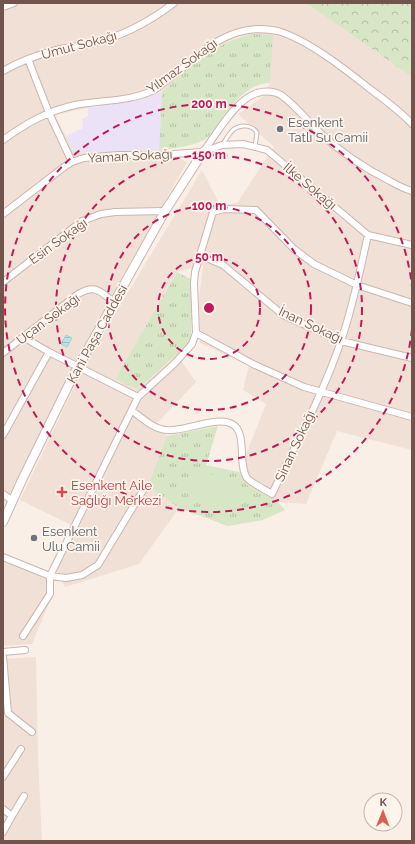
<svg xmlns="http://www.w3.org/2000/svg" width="415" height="844" font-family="Raleway,sans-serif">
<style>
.residential{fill:#f1e0d5}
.education{fill:#ece2f7}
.forest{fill:url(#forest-crowns)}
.park{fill:url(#park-tufts)}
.garden{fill:#d7e7c5}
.water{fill:url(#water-rules);stroke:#a3d2d3}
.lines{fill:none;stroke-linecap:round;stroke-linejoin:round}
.service-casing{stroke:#cbb6ad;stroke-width:5}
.minor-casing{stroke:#cbb6ad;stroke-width:8}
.tertiary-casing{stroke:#cbb6ad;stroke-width:10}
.service{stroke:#fff;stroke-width:3}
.minor{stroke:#fff;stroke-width:6}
.tertiary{stroke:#fff;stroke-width:8}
.ring{fill:none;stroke:#c2185b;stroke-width:2;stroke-dasharray:7 5}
.worship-dot{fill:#6b7280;stroke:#fdf4eb;stroke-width:1.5}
.health-dot{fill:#e0444e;stroke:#fdf4eb;stroke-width:1.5}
.labels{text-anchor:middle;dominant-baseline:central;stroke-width:3.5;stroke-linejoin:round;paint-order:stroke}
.street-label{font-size:13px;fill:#71554d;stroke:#fdf4eb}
.worship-label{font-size:13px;fill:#5b616d;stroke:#fdf4eb;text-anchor:start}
.health-label{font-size:13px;fill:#be3a42;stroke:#fdf4eb;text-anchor:start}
.centre{fill:#c2185b;stroke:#fdf4eb;stroke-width:2}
.ring-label{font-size:12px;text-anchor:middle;font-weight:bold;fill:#c2185b;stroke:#fdf4eb;stroke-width:3.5;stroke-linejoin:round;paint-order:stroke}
</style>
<defs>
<pattern id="forest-crowns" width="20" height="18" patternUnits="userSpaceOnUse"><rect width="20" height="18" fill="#d7e7c5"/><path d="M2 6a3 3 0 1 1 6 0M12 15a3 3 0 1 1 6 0" fill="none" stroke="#b3bea2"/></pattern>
<pattern id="park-tufts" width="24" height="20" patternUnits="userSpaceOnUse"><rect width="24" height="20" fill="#d7e7c5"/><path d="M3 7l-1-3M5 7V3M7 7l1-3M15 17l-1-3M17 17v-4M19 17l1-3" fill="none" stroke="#b3bea2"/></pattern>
<pattern id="water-rules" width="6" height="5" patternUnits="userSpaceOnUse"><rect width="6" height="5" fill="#bce2e2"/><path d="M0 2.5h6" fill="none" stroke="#9dbab9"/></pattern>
</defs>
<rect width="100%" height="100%" fill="#faefe6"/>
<path class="residential" d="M3,3H306L412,77V450L337,431L306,504L278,502L247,485L239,472L266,404L243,390L249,366L200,343L199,299L203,265L177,272L115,379L138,389L177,355L196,382L157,423L166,435L148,486L179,508L139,564L65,587L52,563L71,525L20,500L86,362L202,170L220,205L237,203L274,147L238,114L264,96L270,83L252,34L237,37L220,46L205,54L162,92L55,115L74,152L95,153L159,150L187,162L75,361L3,510Z
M3,559L54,583L52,596L32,644L3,646Z
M36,657L38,756L42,841H3V659Z"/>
<path class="education" d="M162,92L159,150L95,153L74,152L66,136L83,128L82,119L88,116V107Z"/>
<path class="forest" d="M306,3H412V77L409,75Z"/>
<path class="park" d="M252,34L273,35L270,83C238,84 226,120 206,139C191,147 175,148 159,150L162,92C191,67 213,43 252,34Z
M177,272L192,280L191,342L138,389L115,379Z
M218,426L206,465L239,472L247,485L278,502L285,510L263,520L228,526L179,508L148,486L166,436Z"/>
<path class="garden" d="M202,468L243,497L226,521L185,492Z"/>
<path class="water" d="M66,335L72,338L67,347L61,344Z"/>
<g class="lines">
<g class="service-casing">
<path id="service" d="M222,145C226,140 229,133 234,129C241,124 253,125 257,133L255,146"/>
</g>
<g class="minor-casing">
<path id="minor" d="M3,7L14,3
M28,59L49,113L72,162
M3,71C20,61 40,54 60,49C70,47 80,46 90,44C121,37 149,22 174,3
M3,140C25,124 47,111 75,105C101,100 129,102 154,90C164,82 175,75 185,66C200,53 214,41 233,34C246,29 263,28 278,31C308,40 345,69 370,89C385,100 400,111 412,124
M203,152C216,135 236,99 257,93C265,91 274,91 281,95C295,105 306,119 318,131C339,151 364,168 390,181C397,185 404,189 412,191
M3,214L64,167L72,162L84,158L118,155H157L203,152L222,145L243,144L267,150L368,235L412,245
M200,257L207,258L223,265L283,315L341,341L412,358
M3,282L82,221L101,214L115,212L165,211
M196,333L255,365L304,387L412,417
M23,337L49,352
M3,353L78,294C96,284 99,291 114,302
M138,397L175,363L192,344L196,333L194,283L195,272L213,212L224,209L256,210L294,249L314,264L357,285L412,303
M132,411C140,416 149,425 158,428C177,437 215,414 232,424C248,433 237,463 247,478C251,483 266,490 272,494C296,444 323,394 341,341C353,307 360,270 368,235
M3,435L49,352L138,397L50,576L3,557
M3,494L13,501
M23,636L50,594V576L66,578L82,575L98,565L145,487
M3,652L25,650
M3,657L8,713L32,732
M3,777L21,749
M3,809L12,816L24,796
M3,832L12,816"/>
</g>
<g class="tertiary-casing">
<path id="tertiary" d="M3,522L22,480L74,374L165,211L203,152"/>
</g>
<use href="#service" class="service"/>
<use href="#minor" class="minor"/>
<use href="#tertiary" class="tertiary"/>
</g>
<g class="ring">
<circle cx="209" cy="308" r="51"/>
<circle cx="209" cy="308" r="102"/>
<circle cx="209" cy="308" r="153"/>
<path d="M412 329A204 204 0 1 1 412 287"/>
</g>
<g class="worship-dot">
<circle cx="280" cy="129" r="4"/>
<circle cx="34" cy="538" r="4"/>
</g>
<path class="health-dot" d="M60 486h4v4h4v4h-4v4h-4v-4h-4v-4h4z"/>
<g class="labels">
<g class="street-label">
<text transform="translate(79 45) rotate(-15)">Umut Sokağı</text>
<text transform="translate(182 66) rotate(-36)">Yılmaz Sokağı</text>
<text transform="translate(130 156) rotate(-3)">Yaman Sokağı</text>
<text transform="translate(310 186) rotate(40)">İlke Sokağı</text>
<text transform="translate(58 241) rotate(-36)">Esin Sokağı</text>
<text transform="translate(48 319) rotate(-37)">Uçan Sokağı</text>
<text transform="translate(311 325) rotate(25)">İnan Sokağı</text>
<text transform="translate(97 334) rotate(-61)">Kani Paşa Caddesi</text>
<text transform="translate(295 446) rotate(-65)">Sinan Sokağı</text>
</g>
<g class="worship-label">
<text x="288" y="122">Esenkent<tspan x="288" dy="15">Tatlı Su Camii</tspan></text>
<text x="42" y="531">Esenkent<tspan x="42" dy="15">Ulu Camii</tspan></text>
</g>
<g class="health-label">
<text x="71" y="485">Esenkent Aile<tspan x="71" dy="15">Sağlığı Merkezi</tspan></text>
</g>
</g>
<circle cx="209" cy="308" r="6" class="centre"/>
<g class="ring-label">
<text x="209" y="108">200 m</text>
<text x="209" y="159">150 m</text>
<text x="209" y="210">100 m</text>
<text x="209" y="261">50 m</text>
</g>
<rect width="415" height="844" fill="none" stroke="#71554d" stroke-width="8"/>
<g transform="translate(383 812) rotate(1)"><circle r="19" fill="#fdf4eb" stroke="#c5b4ac"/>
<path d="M0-3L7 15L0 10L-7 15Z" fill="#db6054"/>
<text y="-6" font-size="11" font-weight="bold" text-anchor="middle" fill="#71554d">K</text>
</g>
</svg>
